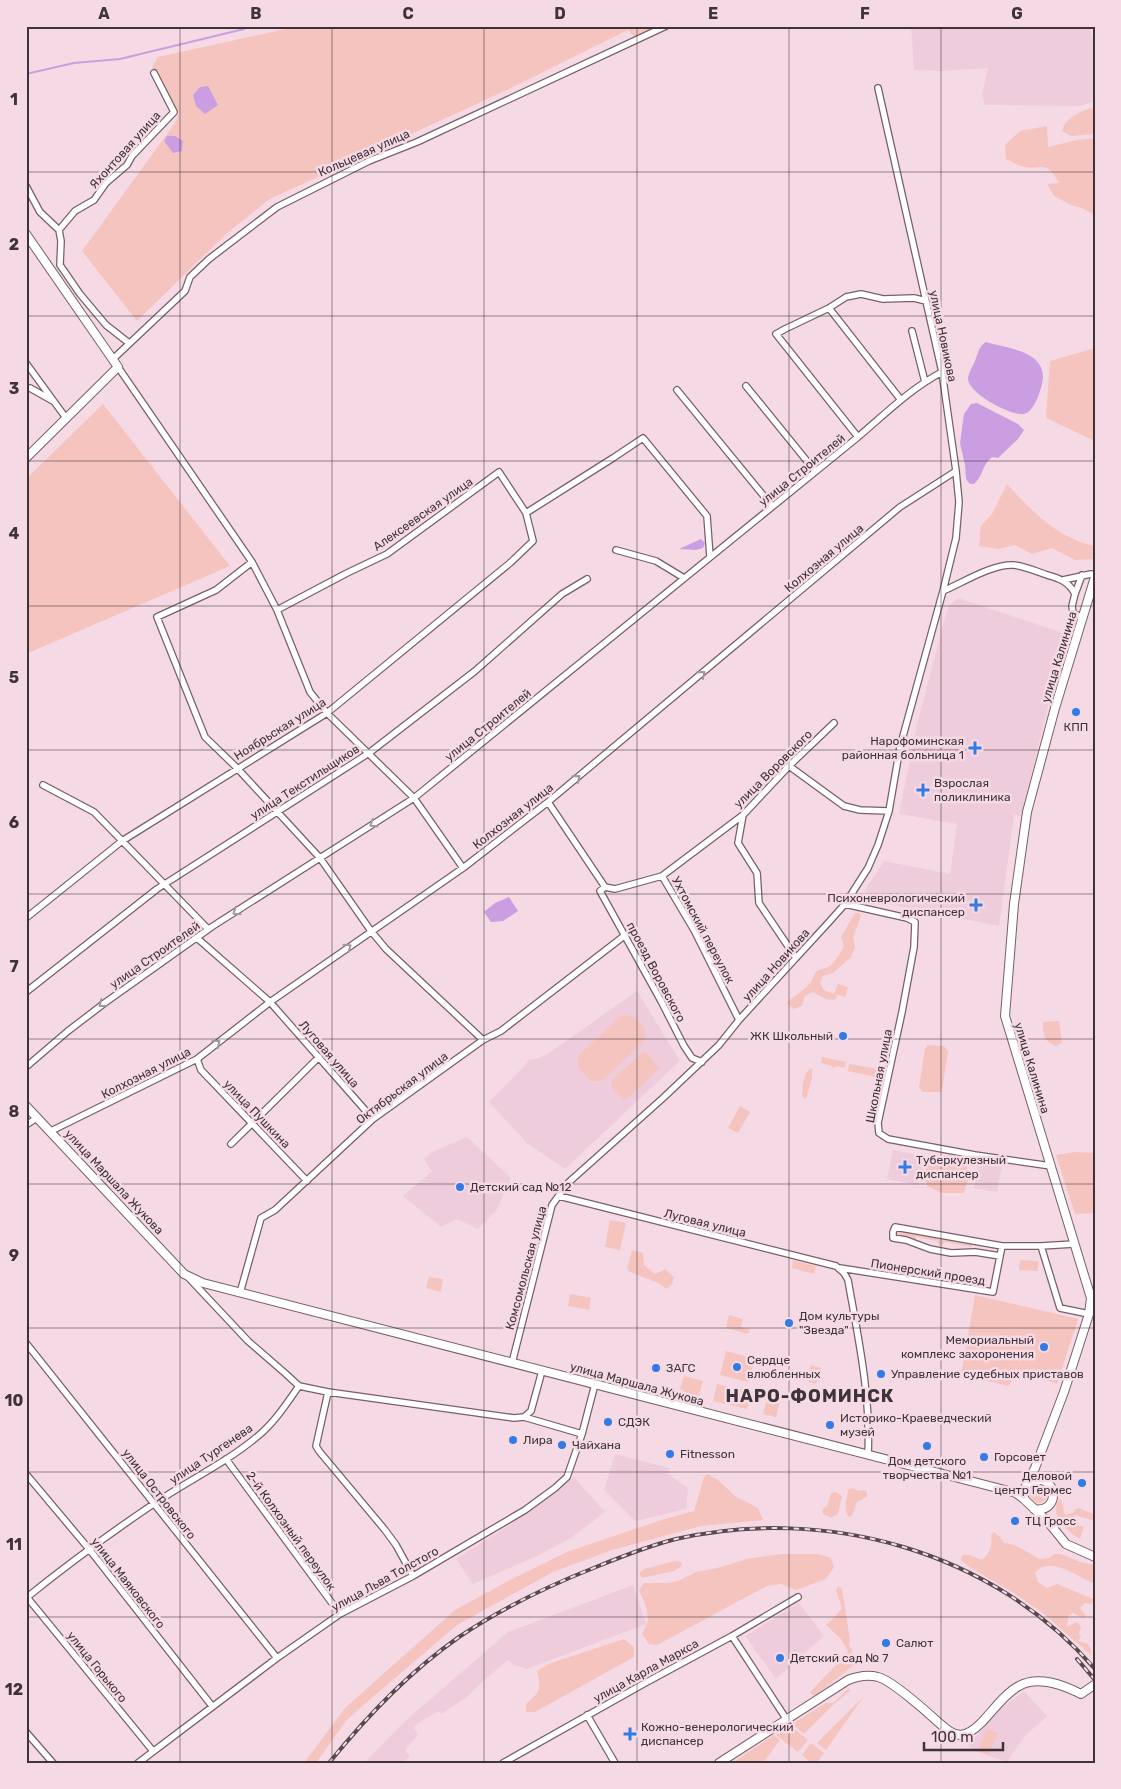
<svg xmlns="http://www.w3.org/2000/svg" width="1121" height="1789" font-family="Rubik,sans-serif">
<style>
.built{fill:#efccdb}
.green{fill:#f5c4be}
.water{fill:#ca9ee1}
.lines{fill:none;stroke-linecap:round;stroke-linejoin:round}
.stream{stroke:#ca9ee1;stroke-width:2}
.street-casing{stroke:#775f6a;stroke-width:8}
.secondary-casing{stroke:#775f6a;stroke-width:10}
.street{stroke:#fff;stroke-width:5.5}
.secondary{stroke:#fff;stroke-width:8}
.rail-casing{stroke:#574a4f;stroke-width:4}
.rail{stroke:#f5dae5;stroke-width:2;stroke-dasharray:5.5;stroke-linecap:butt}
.oneway{stroke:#9e999c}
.grid{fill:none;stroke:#3e3338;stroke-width:1;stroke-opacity:0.55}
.poi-dot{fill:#337ae7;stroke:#f5dae5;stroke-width:2}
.labels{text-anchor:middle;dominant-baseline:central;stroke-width:5;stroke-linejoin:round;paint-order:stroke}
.street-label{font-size:12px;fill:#3e3338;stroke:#f5dae5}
.poi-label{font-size:12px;fill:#3e3338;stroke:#f5dae5;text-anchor:start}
.district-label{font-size:18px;font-weight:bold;letter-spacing:1px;fill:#3e3338;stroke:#f5dae5}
.neatline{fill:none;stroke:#3e3338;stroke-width:2}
.grid-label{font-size:16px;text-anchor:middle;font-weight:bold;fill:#3e3338}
</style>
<rect width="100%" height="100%" fill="#f5dae5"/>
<path class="built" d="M911,26H1089L1095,45V101L1080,106L985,105L982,95L988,68L940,71L914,70Z
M958,598L1066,634L1021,816L1014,815L999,926L874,901L875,896L864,892L884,861L950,874L957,824L899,814L917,724L948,607Z
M637,991L680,1061L565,1169L527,1143L489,1102L525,1065L528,1060L536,1059L546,1055Z
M467,1137L511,1178L496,1211L478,1229L457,1219L441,1227L403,1196L432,1171L424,1159L432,1152Z
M893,1150L924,1156L918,1185L887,1179Z
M979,1160L1002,1165L997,1192L974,1188Z
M615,1454L669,1468L668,1474L688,1488L686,1509L635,1521L604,1490Z
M574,1477L605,1512L571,1538L537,1556L473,1584L456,1559L534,1509Z
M633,1585L646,1624L527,1669L512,1664L508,1660L482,1682L467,1697L441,1714L439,1711L418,1723L414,1728L418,1735L405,1750L410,1756L403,1763H364L403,1723L508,1632Z
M799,1603L824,1636L776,1679L745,1636Z
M1024,1691L1047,1716L1025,1736L1007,1762L975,1751L968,1745L1001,1708Z"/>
<path class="green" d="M300,26H660L635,38L628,30L509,89L270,199L227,233L137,321L82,251L175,123L179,113L152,68L158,57Z
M1091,108H1095V134L1071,136L1062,131C1066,117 1078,113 1091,108Z
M1047,126L1048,147L1077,140L1095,138V215L1084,209L1071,205L1054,196L1047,184L1059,183C1045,157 1041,172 1021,166C1016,165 1011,161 1006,159L1005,145L1020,131Z
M1095,348V441L1046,418L1050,361Z
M103,404L230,566L26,654V479Z
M1007,484C1031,510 1058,539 1095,546V559L1075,560L1052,548L1032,554L1015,545L998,549L979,546L981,526L992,514Z
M855,913H859L861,916L853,937L855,947L851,957L833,973L823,976L820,983L824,990L834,994L838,984L848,987L845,997L836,994L837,998L834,1000L826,999L813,992L805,996L802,1006L794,1009L787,1003C794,995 804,991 811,982C813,979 813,975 816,972C820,968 826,969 830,966C836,961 840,953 844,946L841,937Z
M622,1015C635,1014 650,1027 644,1041L603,1080L600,1081H591L578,1067V1056Z
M1059,1021L1062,1043L1056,1046C1044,1042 1043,1034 1043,1022Z
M927,1045L944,1046L948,1051L942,1090L941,1092H923L919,1087L925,1049Z
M643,1052H646L659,1069L628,1098L623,1099L611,1086L612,1080Z
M822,1057L846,1062L845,1068L835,1066V1068L832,1067V1066L821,1063Z
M849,1064L878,1069L876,1077L848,1071Z
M812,1068V1078L806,1099L802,1096C803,1086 802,1073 812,1068Z
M740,1106L750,1112L738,1133L728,1128Z
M1075,1152L1095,1153V1213L1075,1214L1056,1155Z
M931,1159L950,1160L967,1166L969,1176L964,1193H942L927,1186L924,1171Z
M610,1220L626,1223L620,1250L605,1247Z
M897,1229L910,1230L913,1234L966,1244L972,1242V1247L945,1242L941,1246L939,1245L937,1241L917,1237L914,1240L898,1238L896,1235Z
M632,1250L643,1253L644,1265L655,1274L665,1269L674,1277L672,1284L667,1289L658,1283L630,1272L627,1269Z
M793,1260L816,1266L814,1274L792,1268Z
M1020,1260L1038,1261V1271L1019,1270Z
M429,1277L443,1279L441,1292L426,1288Z
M570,1294L591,1298L589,1310L568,1306Z
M975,1295L1078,1319L1057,1384L1016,1369L1009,1386L961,1375Z
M729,1315L743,1319L741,1327L750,1329L748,1334L726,1328Z
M726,1351L755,1359L748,1382L720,1375Z
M811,1365L821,1368L816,1384L806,1381Z
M684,1376L703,1381L698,1398L683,1394L684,1390L680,1389Z
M717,1384L751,1392L747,1409L713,1401Z
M767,1398L780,1401L776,1417L763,1414Z
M707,1474L718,1480L735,1496L758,1508L763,1520L701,1526L612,1550L553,1572L457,1625L360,1708L346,1721L316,1763H304L345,1708L455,1610L512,1579L567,1552L661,1520L694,1511L704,1477Z
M1030 1494a9 9 0 1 1 18 0a9 9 0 1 1-18 0Z
M851,1488L859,1491L863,1490L867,1491V1497L857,1502L852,1516L849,1517C843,1511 847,1498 848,1490Z
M836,1492L842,1496L838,1514L831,1518L823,1514L822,1510L825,1507L827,1506L831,1493Z
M1061,1498L1065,1515L1073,1513L1074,1510L1079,1508L1095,1515V1521L1075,1515L1072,1523L1084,1527L1080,1539C1067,1532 1046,1511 1061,1498Z
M994,1532L1000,1537L1004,1543C1018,1544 1026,1552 1039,1559L1049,1558L1054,1554H1061L1080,1562L1095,1565V1584C1078,1577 1049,1554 1035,1573L1038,1582L1047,1588L1057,1584L1093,1599V1603L1090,1604L1085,1603L1080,1608L1085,1615L1084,1618L1073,1613L1068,1616L1067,1627L1077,1622L1081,1627L1079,1633L1081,1637L1078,1641L1088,1644L1091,1650V1655L1044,1614L1014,1593L971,1568L961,1560L962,1555H969L982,1560C990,1553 993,1545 991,1535Z
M781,1554H818L831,1558L834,1567L826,1579L796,1590L781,1584L767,1586L657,1645L649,1644L642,1634L648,1621L647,1609L639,1590L644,1583H668L678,1581L696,1572L717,1568L747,1559Z
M675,1561L681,1562L682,1566L674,1571L642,1578L639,1573L644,1569Z
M838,1586L842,1589L850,1640L849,1646L852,1649L851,1657L855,1660L856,1663L816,1695H813L810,1693L812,1690L848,1652L841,1639L826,1625C833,1620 837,1614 842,1608L836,1590Z
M624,1639L634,1647V1657L535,1712H526V1704C541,1692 541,1689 537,1671L551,1663Z
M849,1688L850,1691L834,1704L804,1734L792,1724L826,1703H833Z
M864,1696L826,1750L817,1743Z
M789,1725L808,1740L798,1752L776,1735Z
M987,1729L998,1733L989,1755L978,1751Z
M774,1735L780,1740L763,1763H732Z
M811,1743L824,1753L817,1763H811L802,1755Z"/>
<path class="water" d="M208,86L218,105L205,114L196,106L193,95L200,87Z
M167,136H175L183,141L182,151L173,153L164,141Z
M986,342C1005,348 1044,350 1043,378C1042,387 1035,412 1024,414C1011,416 969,394 968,379C968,373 973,366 975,361C978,353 979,346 986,342Z
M977,403L1018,424L1024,430L1018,439L998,458L992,457C982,464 983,477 974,484H970L966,479L965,465L960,443L964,414L971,404Z
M701,539L705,543L703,548L696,550L679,549Z
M509,897L518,911L503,921L491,922L484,912L495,903Z"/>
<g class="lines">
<path class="stream" d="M26,74L74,63L120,59L244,29"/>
<g class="street-casing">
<path id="street" d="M878,88L942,372L956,471L959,502L956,538L943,591
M26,186L40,212L59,230L61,241L60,265L80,294L106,325L129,343
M59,230L75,211L94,200L106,183L127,165L132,156L174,112L154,73
M829,308L901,400
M912,331L925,382
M113,359L185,291L190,277L209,259L277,207L369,161L417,142L666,26
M26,363L66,418
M118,367L252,562L277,610L310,692L327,713L414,798L463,868
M746,386L815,471
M26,388H30L53,401
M677,390L772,506
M858,437L776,334L785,329L829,308L846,297L861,294L883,299L914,298L926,301
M526,513L613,458L643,438L707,516L710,557
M616,550L656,561L684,578
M252,562L216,590L157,617L205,737L237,768L320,858L371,931L386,949L483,1040
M1063,580L1091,574L1095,575
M1075,594L1082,575
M789,766L844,806L860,810L889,811
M43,785L94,812L208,929
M548,802L605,887L615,889L662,876L743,815L789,766L834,723
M743,815L738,843L757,873L759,903L796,958
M662,876L694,930L739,1020
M605,887L600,891L661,1001L684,1046L692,1058L702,1062
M845,904L907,918L915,922L914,947L902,1012L878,1123L879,1133L888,1139L975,1155L1051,1166
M26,918L122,841L327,713L510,563L533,541L526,513L499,472L387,554L347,573L277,610
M197,938L270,1002L373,1119
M26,992L157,889L369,753L475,671L562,594L587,579
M197,1059L201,1070L307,1181
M26,1067L68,1031L106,1002L213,926L414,798L858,437C885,414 910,389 942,372
M26,1125L37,1118
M51,1131L197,1059L270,1002L463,868L548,802L900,507L956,471
M231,1144L319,1057
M559,1196L836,1266L844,1273L848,1280C858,1337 871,1396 868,1455
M1074,1244L1041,1246L1060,1308L1089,1314
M1000,1256L975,1252L951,1253L930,1249L906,1240L893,1238V1232L895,1227L1002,1246
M840,1268L993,1292L1002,1246H1041
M187,1276L248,1341L286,1374L299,1386L328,1392L514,1418L524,1417L531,1411L542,1371
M240,1293L261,1218L275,1210L373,1119L483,1040L501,1031L624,936
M26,1343L277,1658
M512,1363L552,1205L569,1182L663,1098L719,1045L739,1020L829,922L845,904L868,868L878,845L889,811L900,747L943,591C962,583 992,564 1013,565C1024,566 1036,571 1047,575C1059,578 1069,582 1075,594L1072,606L1073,613L1083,618
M328,1392L316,1446L319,1451L385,1530L396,1545L413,1576
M524,1417L582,1434
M226,1459L340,1614
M26,1474L89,1549L212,1706
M26,1596L153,1751
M26,1598C67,1565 109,1534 152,1505C187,1481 226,1463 258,1436C275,1422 287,1403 299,1386
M732,1636L787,1720
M587,1715L615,1763
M26,1732L53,1763
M138,1763L277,1658L340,1614L413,1576L525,1510L555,1488L567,1477L582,1434L595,1384
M503,1763L645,1683L732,1636L798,1597"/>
</g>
<g class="secondary-casing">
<path id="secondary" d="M26,234L118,367L26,458
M1095,577L1055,708L1027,812L1014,904L1005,1016L1091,1298L1089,1314L1064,1392L1035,1468L1024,1490V1499L1049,1523L1066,1544L1095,1557
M26,1106L184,1274L203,1283L1005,1490L1016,1493L1024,1499
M1027,1484C1056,1466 1064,1514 1034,1509
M719,1763L848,1680C858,1676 867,1674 878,1677C891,1680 927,1712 938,1722C945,1728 952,1735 961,1735C968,1734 976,1728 981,1723C992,1712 1005,1693 1019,1686C1038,1675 1063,1685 1081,1694L1094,1685"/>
</g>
<use href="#street" class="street"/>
<use href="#secondary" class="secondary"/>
<g class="rail-casing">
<path id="rail" d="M1077,1659L1095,1680
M329,1763C367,1716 409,1672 459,1637C502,1608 548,1586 596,1567C623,1556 648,1546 676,1539C826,1505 993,1551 1095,1669"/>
</g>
<use href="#rail" class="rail"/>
</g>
<defs><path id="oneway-chevron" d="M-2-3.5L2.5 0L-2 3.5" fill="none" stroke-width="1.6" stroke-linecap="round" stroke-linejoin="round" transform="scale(1.25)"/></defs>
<g class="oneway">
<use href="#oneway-chevron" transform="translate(702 674) rotate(-40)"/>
<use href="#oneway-chevron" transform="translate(577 778) rotate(-40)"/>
<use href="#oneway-chevron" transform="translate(373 824) rotate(147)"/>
<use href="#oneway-chevron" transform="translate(236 912) rotate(147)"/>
<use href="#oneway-chevron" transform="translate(348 947) rotate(-35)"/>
<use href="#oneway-chevron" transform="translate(102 1004) rotate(143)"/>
<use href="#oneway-chevron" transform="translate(217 1043) rotate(-38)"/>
</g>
<path class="grid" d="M180,26V1763M332,26V1763M484,26V1763M637,26V1763M789,26V1763M941,26V1763M26,172H1095M26,316H1095M26,461H1095M26,606H1095M26,750H1095M26,894H1095M26,1039H1095M26,1184H1095M26,1328H1095M26,1472H1095M26,1617H1095"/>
<g class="poi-dot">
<circle cx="1076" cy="712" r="5"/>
<path d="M972.5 740.5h5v5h5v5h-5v5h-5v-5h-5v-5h5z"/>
<path d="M920.5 782.5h5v5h5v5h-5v5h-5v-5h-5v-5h5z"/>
<path d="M973.5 897.5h5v5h5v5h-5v5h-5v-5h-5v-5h5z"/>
<circle cx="843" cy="1036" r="5"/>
<path d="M902.5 1159.5h5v5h5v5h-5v5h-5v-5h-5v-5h5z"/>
<circle cx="460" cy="1187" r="5"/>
<circle cx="789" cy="1323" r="5"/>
<circle cx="1044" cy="1347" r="5"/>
<circle cx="737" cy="1367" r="5"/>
<circle cx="656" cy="1368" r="5"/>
<circle cx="881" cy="1374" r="5"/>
<circle cx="608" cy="1422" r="5"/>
<circle cx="830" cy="1425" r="5"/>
<circle cx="513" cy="1440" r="5"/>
<circle cx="562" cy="1445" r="5"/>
<circle cx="927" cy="1446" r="5"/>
<circle cx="670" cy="1454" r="5"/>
<circle cx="984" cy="1457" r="5"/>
<circle cx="1082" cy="1483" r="5"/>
<circle cx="1015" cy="1521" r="5"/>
<circle cx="886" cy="1643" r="5"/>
<circle cx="780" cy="1658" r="5"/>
<path d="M627.5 1726.5h5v5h5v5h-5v5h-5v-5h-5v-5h5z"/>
</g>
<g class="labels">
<g class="street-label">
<text transform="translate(125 150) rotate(-48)">Яхонтовая улица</text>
<text transform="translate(364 153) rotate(-24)">Кольцевая улица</text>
<text transform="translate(943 336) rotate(78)">улица Новикова</text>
<text transform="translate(802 470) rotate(-39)">улица Строителей</text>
<text transform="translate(423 514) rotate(-35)">Алексеевская улица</text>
<text transform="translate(824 558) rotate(-40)">Колхозная улица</text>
<text transform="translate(1059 657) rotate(-73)">улица Калинина</text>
<text transform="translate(488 725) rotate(-39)">улица Строителей</text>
<text transform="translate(280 729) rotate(-32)">Ноябрьская улица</text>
<text transform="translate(773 769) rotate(-45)">улица Воровского</text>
<text transform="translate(305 782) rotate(-33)">улица Текстильщиков</text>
<text transform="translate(513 816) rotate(-38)">Колхозная улица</text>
<text transform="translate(703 930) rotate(62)">Ухтомский переулок</text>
<text transform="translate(155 955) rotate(-35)">улица Строителей</text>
<text transform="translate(776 965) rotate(-48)">улица Новикова</text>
<text transform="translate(656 972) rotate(62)">проезд Воровского</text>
<text transform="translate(329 1054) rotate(49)">Луговая улица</text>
<text transform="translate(1032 1068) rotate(73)">улица Калинина</text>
<text transform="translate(146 1073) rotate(-27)">Колхозная улица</text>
<text transform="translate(879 1076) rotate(-79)">Школьная улица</text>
<text transform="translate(402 1088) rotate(-37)">Октябрьская улица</text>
<text transform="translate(257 1114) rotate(46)">улица Пушкина</text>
<text transform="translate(114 1182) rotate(47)">улица Маршала Жукова</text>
<text transform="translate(705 1223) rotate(14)">Луговая улица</text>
<text transform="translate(526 1268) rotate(-75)">Комсомольская улица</text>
<text transform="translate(928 1272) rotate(9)">Пионерский проезд</text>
<text transform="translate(637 1384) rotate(15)">улица Маршала Жукова</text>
<text transform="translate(211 1454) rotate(-34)">улица Тургенева</text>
<text transform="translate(159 1494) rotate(52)">улица Островского</text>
<text transform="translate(291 1531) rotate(54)">2-й Колхозный переулок</text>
<text transform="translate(385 1579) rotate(-29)">улица Льва Толстого</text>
<text transform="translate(128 1583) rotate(52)">улица Маяковского</text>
<text transform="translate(97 1667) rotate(51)">улица Горького</text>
<text transform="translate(646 1671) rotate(-29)">улица Карла Маркса</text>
</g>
<g class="poi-label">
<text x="1076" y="727" text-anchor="middle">КПП</text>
<text x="964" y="741" text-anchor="end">Нарофоминская<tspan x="964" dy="14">районная больница 1</tspan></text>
<text x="934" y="783">Взрослая<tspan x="934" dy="14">поликлиника</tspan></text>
<text x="965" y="898" text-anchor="end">Психоневрологический<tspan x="965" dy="14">диспансер</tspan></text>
<text x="833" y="1036" text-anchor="end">ЖК Школьный</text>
<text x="916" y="1160">Туберкулезный<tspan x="916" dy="14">диспансер</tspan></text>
<text x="470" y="1187">Детский сад №12</text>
<text x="799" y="1316">Дом культуры<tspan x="799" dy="14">"Звезда"</tspan></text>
<text x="1034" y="1340" text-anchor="end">Мемориальный<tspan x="1034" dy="14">комплекс захоронения</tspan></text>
<text x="747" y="1360">Сердце<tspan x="747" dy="14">влюбленных</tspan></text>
<text x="666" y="1368">ЗАГС</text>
<text x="891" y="1374">Управление судебных приставов</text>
<text x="840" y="1418">Историко-Краеведческий<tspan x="840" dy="14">музей</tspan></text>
<text x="618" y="1422">СДЭК</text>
<text x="523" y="1440">Лира</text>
<text x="572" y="1445">Чайхана</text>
<text x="680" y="1454">Fitnesson</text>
<text x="994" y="1457">Горсовет</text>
<text x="927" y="1461" text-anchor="middle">Дом детского<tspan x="927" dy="14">творчества №1</tspan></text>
<text x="1072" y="1476" text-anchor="end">Деловой<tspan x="1072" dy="14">центр Гермес</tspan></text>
<text x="1025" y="1521">ТЦ Гросс</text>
<text x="896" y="1643">Салют</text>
<text x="790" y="1658">Детский сад № 7</text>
<text x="641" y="1727">Кожно-венерологический<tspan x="641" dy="14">диспансер</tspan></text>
</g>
<g class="district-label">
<text x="810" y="1396">НАРО-ФОМИНСК</text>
</g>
</g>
<rect width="1121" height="1789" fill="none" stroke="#f5dae5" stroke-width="55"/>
<path d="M924 1742v8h79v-8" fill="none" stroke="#3e3338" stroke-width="2.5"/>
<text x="931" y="1742" font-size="15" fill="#3e3338" stroke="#f5dae5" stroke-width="4" paint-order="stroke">100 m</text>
<rect x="28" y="28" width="1066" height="1734" class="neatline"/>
<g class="grid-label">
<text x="104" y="19">A</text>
<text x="256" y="19">B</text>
<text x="408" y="19">C</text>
<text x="560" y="19">D</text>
<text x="713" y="19">E</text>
<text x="865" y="19">F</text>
<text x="1017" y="19">G</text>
<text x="14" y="105">1</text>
<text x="14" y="250">2</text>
<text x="14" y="394">3</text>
<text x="14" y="539">4</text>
<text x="14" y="683">5</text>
<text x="14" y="828">6</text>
<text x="14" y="972">7</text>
<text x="14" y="1117">8</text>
<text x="14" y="1261">9</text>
<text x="14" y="1406">10</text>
<text x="14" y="1550">11</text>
<text x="14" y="1695">12</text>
</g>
</svg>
